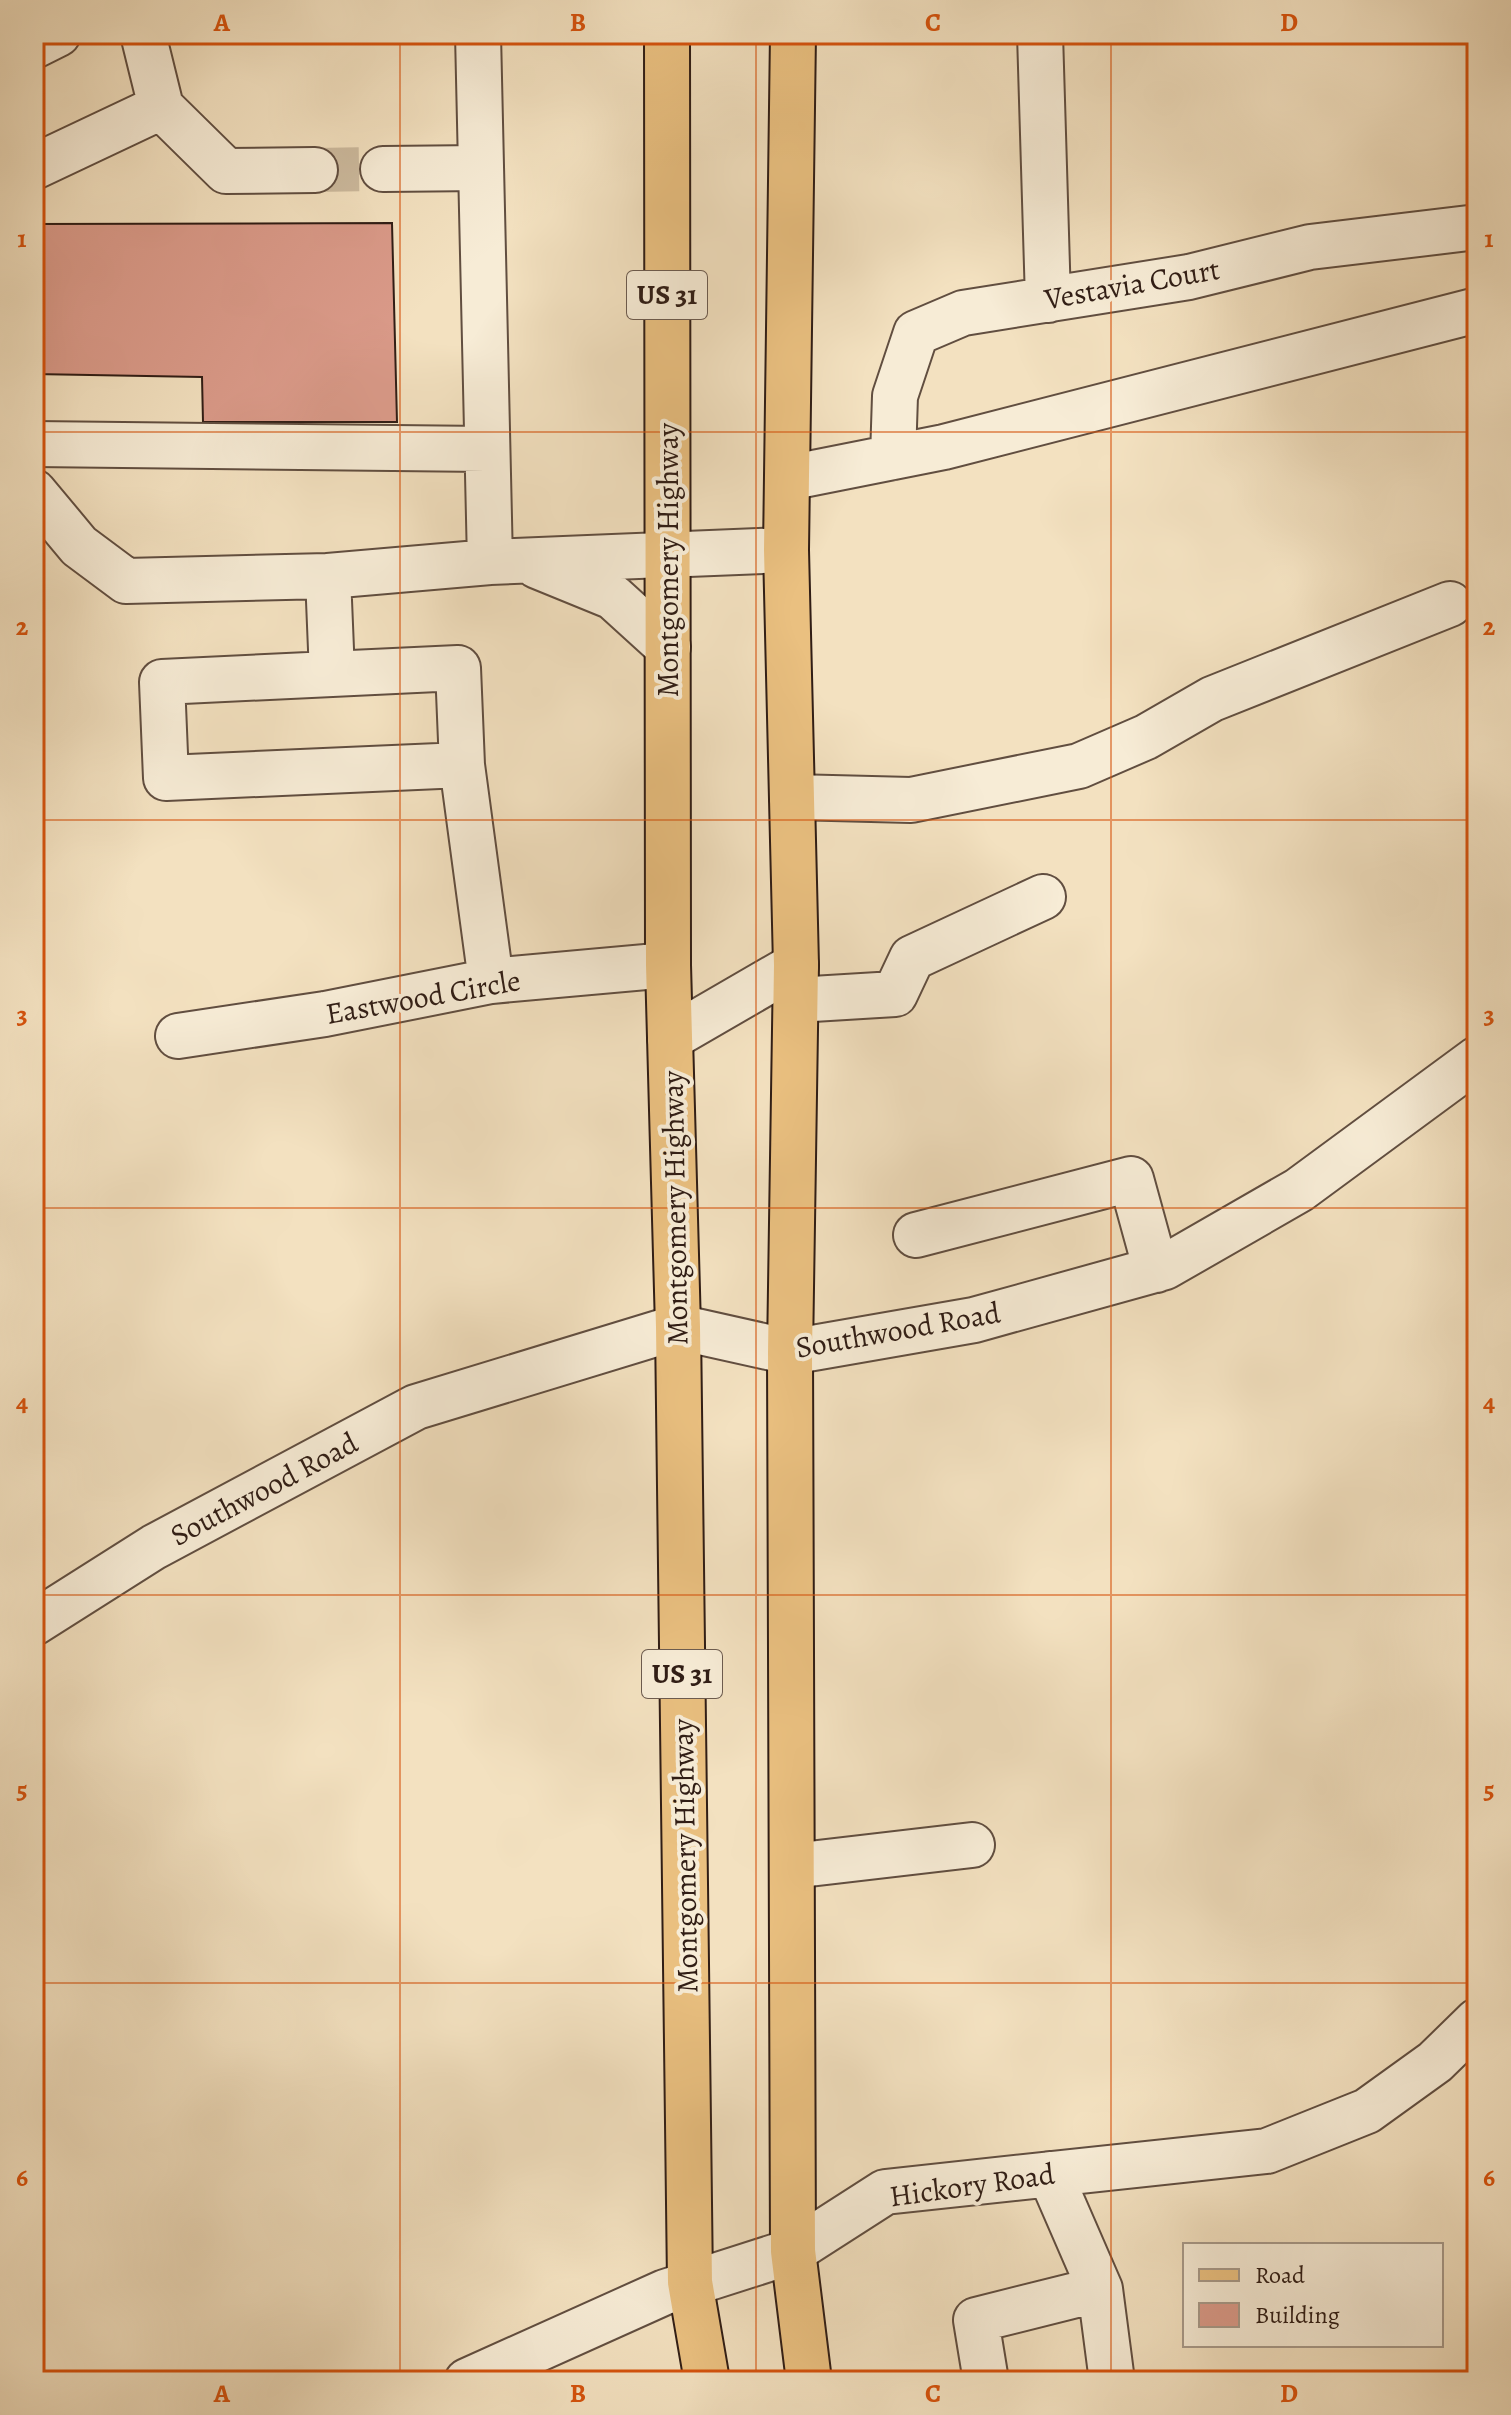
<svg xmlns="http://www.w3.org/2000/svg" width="1511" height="2415" font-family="Alegreya,serif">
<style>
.building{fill:#da9a89;stroke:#301d15;stroke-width:2}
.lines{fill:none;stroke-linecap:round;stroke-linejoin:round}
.minor-tunnel{stroke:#ccba9e;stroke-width:44;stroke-dasharray:44 22;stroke-linecap:butt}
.minor-casing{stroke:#614e40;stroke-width:48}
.major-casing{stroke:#301d15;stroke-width:48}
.minor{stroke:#f7ecd6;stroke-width:44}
.major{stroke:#eac080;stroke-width:44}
.grid{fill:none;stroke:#d6530d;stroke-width:2;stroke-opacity:0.55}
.labels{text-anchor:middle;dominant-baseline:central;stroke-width:8;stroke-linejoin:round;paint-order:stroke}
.shield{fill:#f7ecd6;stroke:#6c5b4f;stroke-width:2}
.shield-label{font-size:28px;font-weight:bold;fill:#301d15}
.street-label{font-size:30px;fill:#301d15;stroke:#f7ecd6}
.neatline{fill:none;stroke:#d6530d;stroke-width:3}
.grid-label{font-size:26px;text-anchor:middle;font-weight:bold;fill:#d6530d}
</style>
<rect width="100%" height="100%" fill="#f3e1c0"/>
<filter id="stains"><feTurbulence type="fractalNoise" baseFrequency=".0025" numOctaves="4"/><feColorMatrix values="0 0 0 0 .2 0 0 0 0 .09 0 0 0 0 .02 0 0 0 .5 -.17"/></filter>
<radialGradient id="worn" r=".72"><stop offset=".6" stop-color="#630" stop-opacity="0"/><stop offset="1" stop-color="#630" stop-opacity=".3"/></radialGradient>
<path class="building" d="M392,223L397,422H203L202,377L34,374V224Z"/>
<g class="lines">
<path class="minor-tunnel" d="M315,170L383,169"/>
<g class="minor-casing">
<path id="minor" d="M478,34L490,562
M1040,34L1048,300
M34,46L58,34
M161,107L226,171L315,170
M34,167L161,107L143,34
M383,169L481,168
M34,444L486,449
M893,457L895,396L916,333L963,313L1189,277L1310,247L1477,227
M788,478L944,447L1477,310
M34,492L79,546L126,581L328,576
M537,566L613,597L668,647
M332,674L328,576L490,562L786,550
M462,765L166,778L162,682L458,668L462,765L491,981
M792,797L911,800L1079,766L1146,737L1212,699L1450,604
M796,1000L895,994L912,958L1043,897
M178,1036L325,1014L491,981L668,965
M670,1038L796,965
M916,1235L1131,1179L1156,1270
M34,1623L154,1547L416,1407L678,1327L790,1352L974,1320L1165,1267L1299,1190L1477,1059
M792,1866L972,1845
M1100,2289L1112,2381
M467,2381L665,2292L793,2251L885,2192L1267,2151L1367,2111L1435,2062L1477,2021
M986,2381L976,2320L1100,2289L1050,2174"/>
</g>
<g class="major-casing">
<path id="major" d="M667,34L668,965L678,1327L690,2282L707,2381
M793,34L786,550L796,965L790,1352L793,2251L809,2381"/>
</g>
<use href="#minor" class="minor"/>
<use href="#major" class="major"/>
</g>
<path class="grid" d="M400,34V2381M756,34V2381M1111,34V2381M34,432H1477M34,820H1477M34,1208H1477M34,1595H1477M34,1983H1477"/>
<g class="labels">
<g class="shield">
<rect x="627" y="271" width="80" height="48" rx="6"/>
<rect x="642" y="1650" width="80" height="48" rx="6"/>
</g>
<g class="shield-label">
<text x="667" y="295">US 31</text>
<text x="682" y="1674">US 31</text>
</g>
<g class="street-label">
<text transform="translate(1132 284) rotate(-10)">Vestavia Court</text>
<text transform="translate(668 560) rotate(-90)">Montgomery Highway</text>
<text transform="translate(423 997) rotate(-10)">Eastwood Circle</text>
<text transform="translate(675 1208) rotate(-91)">Montgomery Highway</text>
<text transform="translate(898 1330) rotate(-10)">Southwood Road</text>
<text transform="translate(264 1489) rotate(-28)">Southwood Road</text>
<text transform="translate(685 1856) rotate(-91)">Montgomery Highway</text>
<text transform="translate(972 2185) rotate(-8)">Hickory Road</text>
</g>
</g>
<rect width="1511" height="2415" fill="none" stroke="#f3e1c0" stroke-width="88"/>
<rect x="1183" y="2243" width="260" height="104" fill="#f7ecd6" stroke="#a79989" stroke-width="2"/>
<rect x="1199" y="2269" width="40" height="12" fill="#eac080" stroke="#a79989" stroke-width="2"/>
<text x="1255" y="2283" font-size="24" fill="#301d15">Road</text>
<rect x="1199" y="2303" width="40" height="24" fill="#da9a89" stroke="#a79989" stroke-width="2"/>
<text x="1255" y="2323" font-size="24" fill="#301d15">Building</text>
<rect x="44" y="44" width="1423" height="2327" class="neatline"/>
<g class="grid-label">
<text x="222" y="31">A</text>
<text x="578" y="31">B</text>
<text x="933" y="31">C</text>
<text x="1289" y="31">D</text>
<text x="22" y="247">1</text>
<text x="1489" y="247">1</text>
<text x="22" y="635">2</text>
<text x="1489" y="635">2</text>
<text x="22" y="1023">3</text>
<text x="1489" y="1023">3</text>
<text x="22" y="1411">4</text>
<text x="1489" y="1411">4</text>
<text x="22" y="1798">5</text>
<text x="1489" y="1798">5</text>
<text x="22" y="2186">6</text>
<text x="1489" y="2186">6</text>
<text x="222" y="2402">A</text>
<text x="578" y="2402">B</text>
<text x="933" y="2402">C</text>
<text x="1289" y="2402">D</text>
</g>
<rect width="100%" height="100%" filter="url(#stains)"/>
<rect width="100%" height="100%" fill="url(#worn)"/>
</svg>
